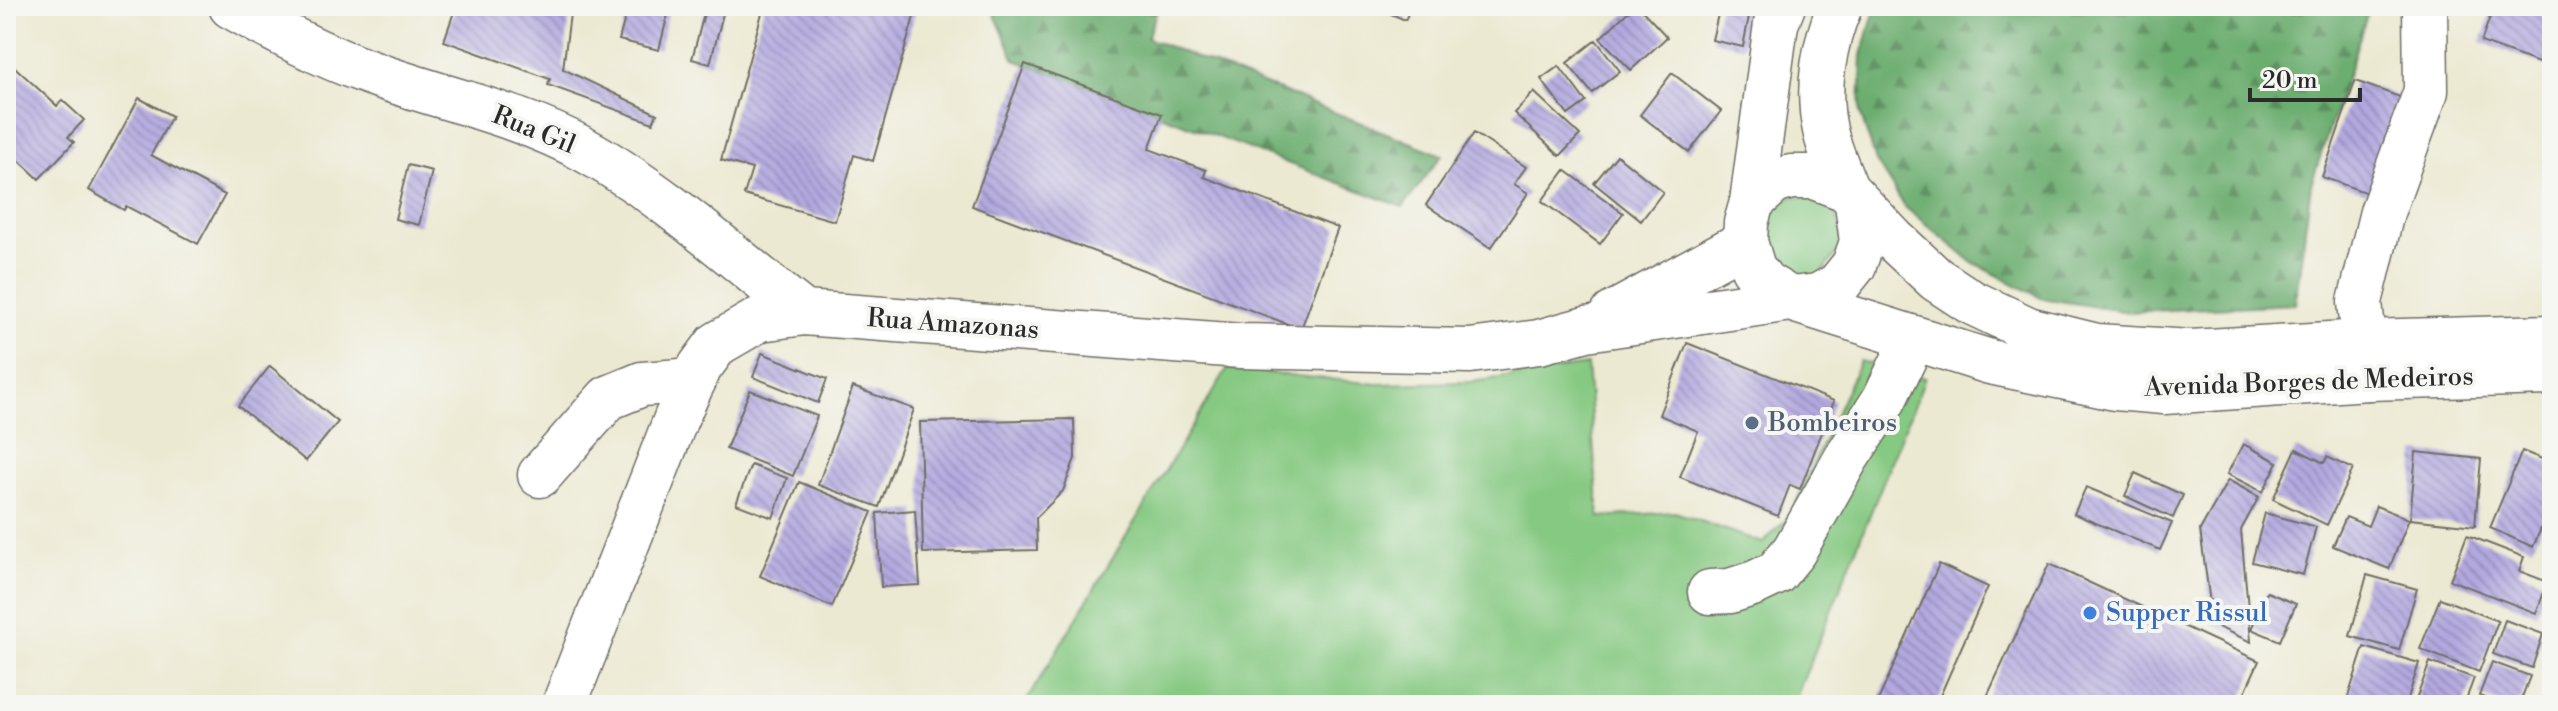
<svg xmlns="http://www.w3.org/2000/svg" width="2558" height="711" font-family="'Libre Bodoni',serif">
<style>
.green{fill:#86c982;stroke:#587a56;stroke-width:2}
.forest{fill:url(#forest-firs);stroke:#4c6c4e;stroke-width:2}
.building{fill:url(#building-back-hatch)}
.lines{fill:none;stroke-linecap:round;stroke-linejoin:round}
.minor-casing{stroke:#6f6e65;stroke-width:47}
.major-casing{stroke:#6f6e65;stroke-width:47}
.minor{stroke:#fff;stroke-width:44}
.major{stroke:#fff;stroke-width:44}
.service-dot{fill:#5c6f8a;stroke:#f6f6f2;stroke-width:3}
.shop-dot{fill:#3f7fe0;stroke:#f6f6f2;stroke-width:3}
.labels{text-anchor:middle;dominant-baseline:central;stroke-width:8;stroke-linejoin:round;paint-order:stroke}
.street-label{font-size:26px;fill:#2b2b2b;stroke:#f6f6f2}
.service-label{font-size:26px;fill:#4e5e75;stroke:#f6f6f2;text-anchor:start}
.shop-label{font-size:26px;fill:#366cbe;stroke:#f6f6f2;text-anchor:start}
</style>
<defs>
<pattern id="forest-firs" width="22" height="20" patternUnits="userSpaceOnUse" patternTransform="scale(2)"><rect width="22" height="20" fill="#6cad70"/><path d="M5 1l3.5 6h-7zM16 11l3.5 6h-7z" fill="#598d5c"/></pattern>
<pattern id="building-back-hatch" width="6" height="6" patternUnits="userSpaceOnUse" patternTransform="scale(2)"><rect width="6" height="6" fill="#b3a9e0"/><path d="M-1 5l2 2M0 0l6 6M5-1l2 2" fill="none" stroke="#928ab6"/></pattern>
</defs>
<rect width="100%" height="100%" fill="#f6f6f2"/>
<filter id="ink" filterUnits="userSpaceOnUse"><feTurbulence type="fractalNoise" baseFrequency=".0125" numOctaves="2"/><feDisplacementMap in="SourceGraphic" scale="16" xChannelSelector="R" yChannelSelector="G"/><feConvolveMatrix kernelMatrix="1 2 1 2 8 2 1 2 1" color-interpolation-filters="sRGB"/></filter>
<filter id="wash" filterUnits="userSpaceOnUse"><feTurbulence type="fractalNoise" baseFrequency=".006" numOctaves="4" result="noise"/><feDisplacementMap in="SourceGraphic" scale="32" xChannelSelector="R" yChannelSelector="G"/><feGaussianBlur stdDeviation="1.8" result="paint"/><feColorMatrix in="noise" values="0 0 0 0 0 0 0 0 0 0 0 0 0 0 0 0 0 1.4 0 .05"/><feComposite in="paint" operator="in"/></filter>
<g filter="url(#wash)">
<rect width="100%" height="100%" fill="#ece9d2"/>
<path class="green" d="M1793,197C1830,196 1839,211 1843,245L1820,275L1795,279L1771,266L1762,225L1779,203Z
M1860,361L1925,378L1793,705H1024L1227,369L1377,384L1472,382L1587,365L1599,517L1675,512L1763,543L1790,516Z"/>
<path class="forest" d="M991,6H1159L1147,38L1442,155L1403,207L1015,60Z
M1876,6H2370L2311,185L2295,304L2128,312L2041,298L1972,262L1905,207L1876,161L1860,112L1862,55Z"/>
<g id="blocks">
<path class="building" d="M456,6H571L563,69L657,114L653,123L548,85L550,79L444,41Z
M628,6H670L659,50L619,40Z
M706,6H725L710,64L692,59Z
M764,6H917L873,161L854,155L835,221L744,195L752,169L721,160Z
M1373,6H1412L1405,20Z
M1634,6H1638L1667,37L1631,70L1600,38Z
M1720,6H1751L1743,47L1712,40Z
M2494,6H2552V68L2481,42Z
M1596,40L1620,71L1592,93L1567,63Z
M6,59L57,106L62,100L84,120L68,137L74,142L39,179L6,148Z
M1025,64L1162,114L1149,149L1206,170L1204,177L1338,228L1301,329L972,206Z
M1559,66L1586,102L1568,115L1541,79Z
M1672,73L1721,111L1689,152L1640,115Z
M2355,81L2403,98L2370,194L2322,177Z
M1534,92L1580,135L1560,156L1514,113Z
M139,98L172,116L151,155L225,195L198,244L126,206L124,210L89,190Z
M1474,133L1526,167L1514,184L1528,193L1491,248L1426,205Z
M1617,155L1663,192L1641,221L1594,183Z
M408,165L432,171L419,225L395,219Z
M1565,170L1623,213L1600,244L1542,201Z
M1687,343L1834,401L1800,489L1790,485L1778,516L1680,477L1698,431L1659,415Z
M762,353L827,379L818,403L753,377Z
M270,366L338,422L306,461L238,406Z
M853,387L914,409L879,507L818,485Z
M750,390L817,416L793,476L726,449Z
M1074,419L1075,458L1063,491L1036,518L1037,550L923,553L920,422Z
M2243,444L2278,462L2263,492L2227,474Z
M2296,449L2324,463L2327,457L2353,469L2327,525L2273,499Z
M2522,451L2552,463V503L2533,547L2490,528Z
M2416,452L2481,459L2475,526L2410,519Z
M751,465L787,478L773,518L736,504Z
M2135,473L2183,495L2173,518L2125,496Z
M2228,480L2259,497L2241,530L2251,642L2213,625L2200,530Z
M799,482L872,512L832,607L760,576Z
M2086,487L2172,523L2160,550L2074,514Z
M2376,506L2409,519L2389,569L2333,546L2346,517L2368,526Z
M915,510L920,585L881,587L877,513Z
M2265,513L2316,527L2303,575L2252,562Z
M2467,535L2524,557L2519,571L2548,582L2536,613L2450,580Z
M1939,564L1988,587L1936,705H1876Z
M2049,564L2259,661L2239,705H1983Z
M2367,575L2417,589L2399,650L2350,636Z
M2267,592L2296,604L2280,641L2251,629Z
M2440,598L2498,621L2479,672L2420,649Z
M2505,620L2543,634L2532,668L2493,654Z
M2364,647L2419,663L2406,705H2363L2347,700Z
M2430,662L2474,678L2464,705H2414Z
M2492,662L2530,676L2519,705H2504L2479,696Z"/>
</g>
</g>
<g filter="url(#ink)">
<use href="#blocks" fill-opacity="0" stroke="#6f6e65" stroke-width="2"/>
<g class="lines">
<g class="minor-casing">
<path id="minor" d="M231,6C275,31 320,55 368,72C439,98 518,113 585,150C660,191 736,260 804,313
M2368,378L2360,302L2382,212L2426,91L2425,6
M540,475L608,398L642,384L694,380
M1710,592L1730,591L1755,583L1776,573L1794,551L1847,457L1884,400L1914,338"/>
</g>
<g class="major-casing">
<path id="major" d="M1840,6C1824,43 1816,89 1825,130C1829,150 1839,170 1846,189
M1752,202L1776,24L1783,6
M1857,203L1862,242L1854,265L1838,285L1818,296L1790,299L1764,283L1753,268L1745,242L1746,223L1752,202L1774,182L1791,177H1814L1846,189L1894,240L1936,279L1971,302L2028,329L2097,346L2190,352L2364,342L2552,337
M1613,314L1745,242
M564,705L677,416L700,367L717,344L760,319L804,313L1241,346L1470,351L1539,342L1586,329L1790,299L1990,362L2115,388L2164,392L2368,378L2552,373"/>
</g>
<use href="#minor" class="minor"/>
<use href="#major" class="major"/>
</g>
</g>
<circle class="service-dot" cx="1752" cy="423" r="8"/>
<circle class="shop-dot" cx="2090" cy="613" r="8"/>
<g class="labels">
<g class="street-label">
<text transform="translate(534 130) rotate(22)">Rua Gil</text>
<text transform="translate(953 324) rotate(4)">Rua Amazonas</text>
<text transform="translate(2309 382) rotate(-2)">Avenida Borges de Medeiros</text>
</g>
<g class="service-label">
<text x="1768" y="423">Bombeiros</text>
</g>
<g class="shop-label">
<text x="2106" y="613">Supper Rissul</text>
</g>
</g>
<rect width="2558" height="711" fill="none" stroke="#f6f6f2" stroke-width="32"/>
<path d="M2250 88v12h110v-12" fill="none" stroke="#2b2b2b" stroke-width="4"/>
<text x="2262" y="88" font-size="24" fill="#2b2b2b" stroke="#f6f6f2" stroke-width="6" paint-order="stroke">20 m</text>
</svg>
